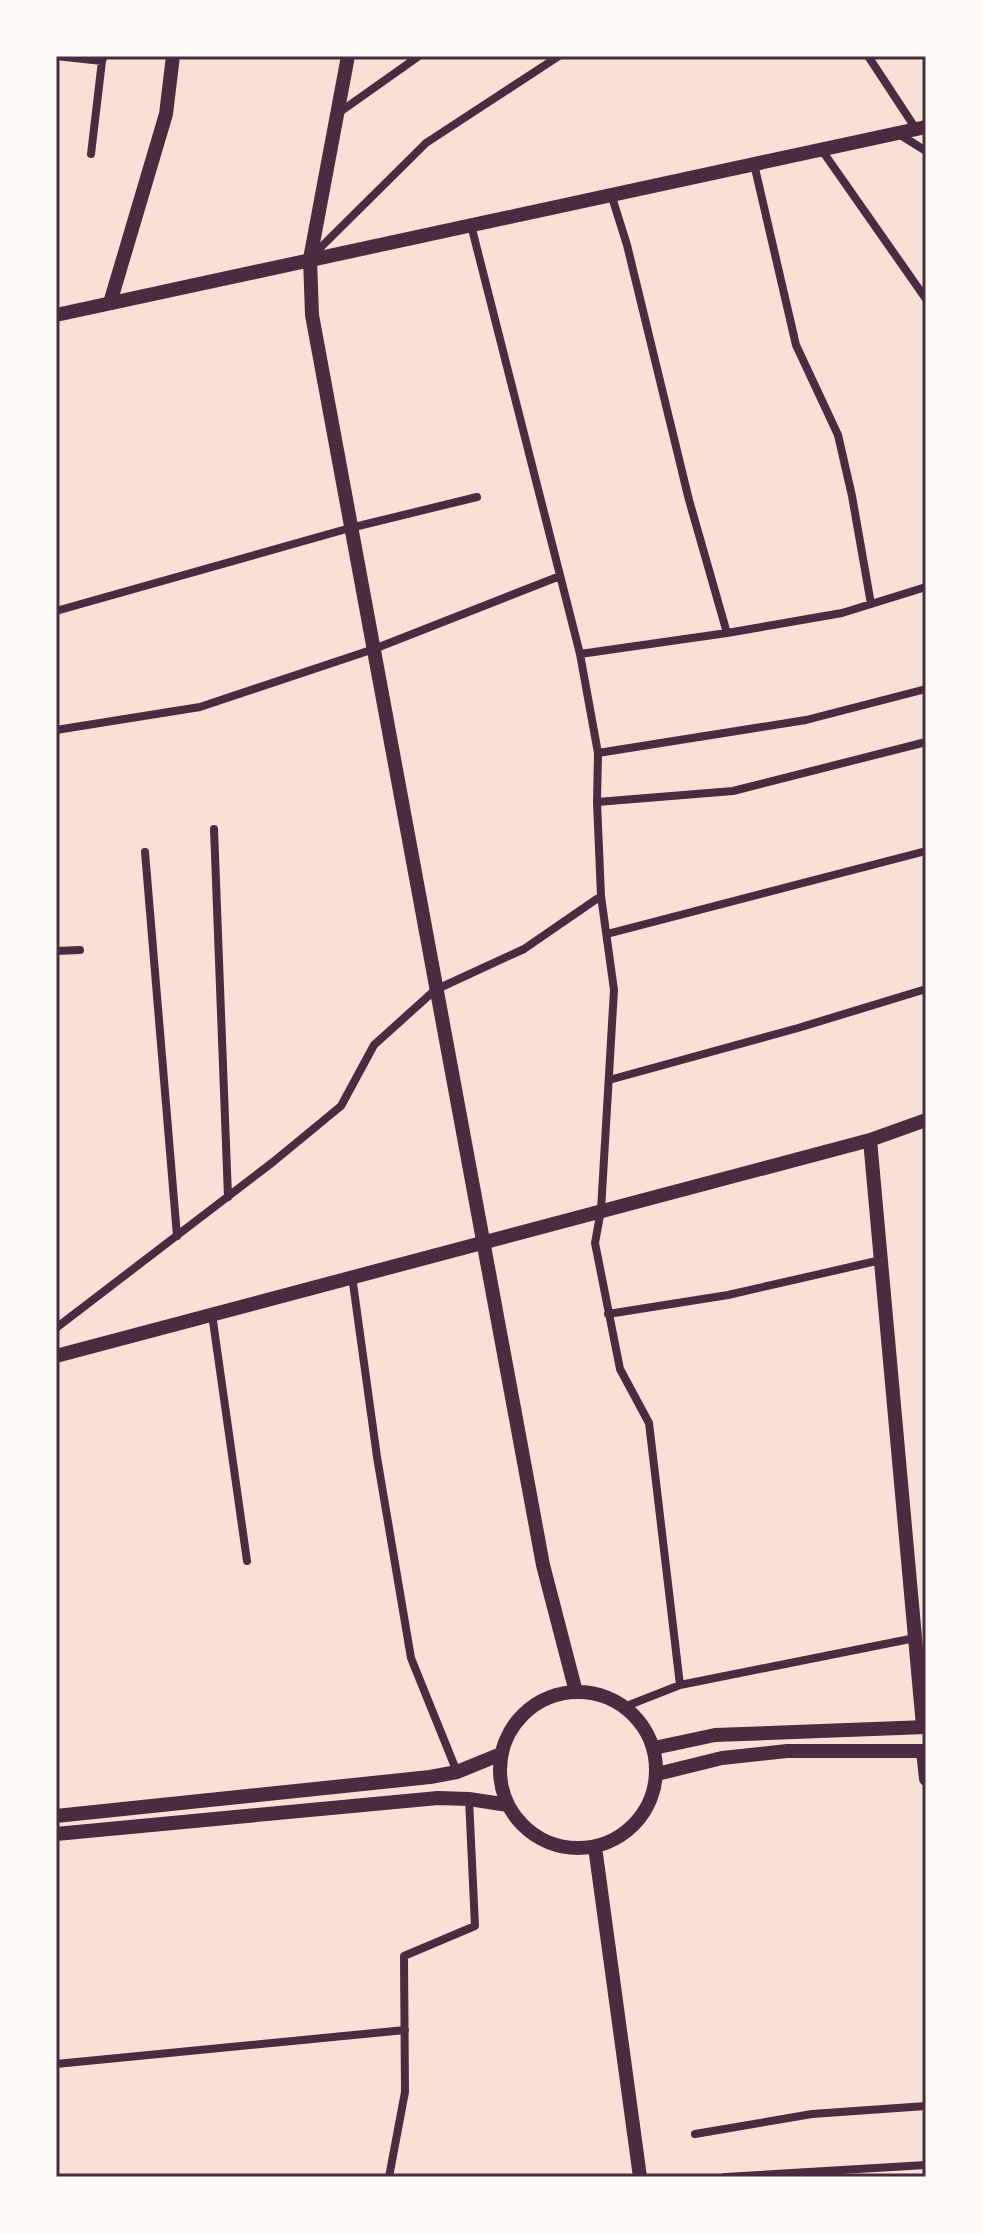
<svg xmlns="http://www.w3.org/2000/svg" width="982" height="2233" font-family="'Fira Sans Condensed',sans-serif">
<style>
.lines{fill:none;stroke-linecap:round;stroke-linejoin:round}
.minor{stroke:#4a2c40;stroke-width:8}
.tertiary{stroke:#4a2c40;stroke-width:14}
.secondary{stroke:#4a2c40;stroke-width:14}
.neatline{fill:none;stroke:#4a2c40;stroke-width:3}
</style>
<rect width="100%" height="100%" fill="#f7e1d7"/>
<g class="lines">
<path class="minor" d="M56,56L102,61L104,56
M868,56L916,129
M337,114L419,56
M897,133L926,151
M821,149L926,299
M91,154L102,61
M754,164L796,345L838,435L852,496L871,604
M611,194L627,245L689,500L727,633
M471,225L580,654L598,753L597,802L601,896L614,990L601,1210L595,1243L620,1369L649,1423L680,1685
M312,256L426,143L559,56
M56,611L350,528L477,497
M580,654L727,633L842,613L926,587
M56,730L200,707L374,649L560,576
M598,753L806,720L926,689
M597,802L733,791L926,742
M214,829L228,1197
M145,852L177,1236
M607,934L926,851
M56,951L80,950
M609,1080L798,1028L926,989
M352,1276L377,1457L411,1658L457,1772
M212,1314L247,1561
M608,1314L728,1295L881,1260
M56,1328L273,1162L341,1106L374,1045L435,990L524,949L601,896
M624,1707L680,1685L915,1638
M56,2064L405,2030
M695,2134L812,2114L926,2106
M389,2177L405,2092L404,1956L475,1926L469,1799
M725,2177L926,2165"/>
<path class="tertiary" d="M110,303L166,114L173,56
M870,1140L923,1726
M56,1356L870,1140L926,1120
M923,1751L926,1779"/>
<path class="secondary" d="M348,56L310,259L312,315L543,1565L576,1692
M56,315L926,127
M500 1770a78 78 0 1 1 156 0a78 78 0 1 1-156 0Z
M654,1748L715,1735L926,1727
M657,1774L722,1758L787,1751H926
M56,1816L430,1777L457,1772L501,1754
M56,1834L438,1798L469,1799L508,1805
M595,1847L640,2177"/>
</g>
<rect width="982" height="2233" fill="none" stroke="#fffaf5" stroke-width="116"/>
<rect x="58" y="58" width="866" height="2117" class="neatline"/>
</svg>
